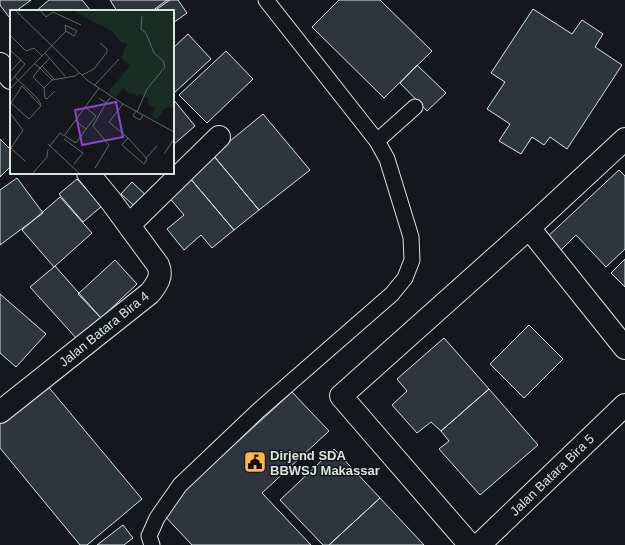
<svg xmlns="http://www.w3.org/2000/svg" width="625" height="545" font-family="Helvetica,sans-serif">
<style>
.building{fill:#2c363c;stroke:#d8e6dc}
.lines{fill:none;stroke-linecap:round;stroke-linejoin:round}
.lane-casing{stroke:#d8e6dc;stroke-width:17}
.street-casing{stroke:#d8e6dc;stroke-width:24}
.lane{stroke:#14181c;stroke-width:15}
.street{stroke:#14181c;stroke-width:22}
.labels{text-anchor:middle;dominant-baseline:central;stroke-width:3;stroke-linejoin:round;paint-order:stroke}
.street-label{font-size:13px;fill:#d8e6dc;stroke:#14181c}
.poi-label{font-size:13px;font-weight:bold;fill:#d8e6dc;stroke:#14181c;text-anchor:start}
.inset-road{fill:none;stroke:#626a69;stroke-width:1}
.view{fill:#8948c3;fill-opacity:0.15;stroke:#8948c3;stroke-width:2}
.inset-edge{fill:none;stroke:#d8e6dc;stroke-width:2}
</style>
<rect width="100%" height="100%" fill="#14181c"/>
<path class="building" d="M0,0H31L16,11H11V15L9,17L0,5Z
M49,0H82L91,11H36Z
M110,0H170L154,11H117Z
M167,0H178L187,13L173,23V11H152Z
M339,0H380L432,51L384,98L312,27Z
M533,9L572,34L582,20L603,34L595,47L622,65L567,149L550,137L544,145L532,137L521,154L499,141L510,124L487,109L505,82L491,73Z
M188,34L211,59L173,94V48Z
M226,51L253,79L207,123L179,95Z
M417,65L446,93L427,111L400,83Z
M173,99L195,126L173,145Z
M263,114L310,170L259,210L213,155Z
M0,139L11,150V166L0,177Z
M213,155L259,210L234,230L189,177Z
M619,170L625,176V249L606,267L576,235L558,253L545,239Z
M189,177L234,230L212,248L201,235L184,250L167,229L184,215L167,195Z
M17,178L43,213L0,245V190Z
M77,179L102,206L83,222L59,194Z
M132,182L151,200L140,211L121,194Z
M60,197L92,233L54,267L22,230Z
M625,259V287L611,273Z
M115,260L137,284L101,318L78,294Z
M55,266L101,318L77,339L30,287Z
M0,294L46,334L16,367L0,353Z
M529,325L563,359L524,398L490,364Z
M444,338L489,389L441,431L431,422L417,433L392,405L407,391L397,379Z
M46,384L142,499L87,545H80L0,448V421Z
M489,389L538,445L480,495L439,449L449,441L441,431Z
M292,392L329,431L262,493L311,545H192L161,512Z
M334,449L380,498L329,545H323L280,500Z
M380,498L424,545H329Z
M123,525L133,538L124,545H97Z"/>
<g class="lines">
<g class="lane-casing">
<path id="lane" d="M377,141L415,107
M152,545L149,536L157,518L180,485L259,410L392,294L405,278L412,260L411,237L387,159L377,141L266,0"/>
</g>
<g class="street-casing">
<path id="street" d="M0,64L11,78
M625,139L529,228L625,348
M129,225L219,137
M0,412L150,293C157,284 163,276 158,265L111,201L88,173
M470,545L341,396L529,228
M479,545L625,405"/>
</g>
<use href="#lane" class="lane"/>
<use href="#street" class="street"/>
</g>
<defs>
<g id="civic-square" transform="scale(1.15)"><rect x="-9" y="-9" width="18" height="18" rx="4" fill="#ffb74d" stroke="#14181c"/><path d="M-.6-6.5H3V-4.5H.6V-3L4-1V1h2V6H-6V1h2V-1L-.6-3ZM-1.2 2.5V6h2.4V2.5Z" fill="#111"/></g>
</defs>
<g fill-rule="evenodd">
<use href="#civic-square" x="255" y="462"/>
</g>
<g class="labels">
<g class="street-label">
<text transform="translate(104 329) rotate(-39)">Jalan Batara Bira 4</text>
<text transform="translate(552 475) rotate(-44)">Jalan Batara Bira 5</text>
</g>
<g class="poi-label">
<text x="270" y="455">Dirjend SDA<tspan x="270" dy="15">BBWSJ Makassar</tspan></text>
</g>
</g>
<g transform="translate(10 10)">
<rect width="164" height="164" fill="#14181c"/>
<path d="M67,1H164V97L155,98L147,109L141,106L145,98L137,93L139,89L130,84L127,86L123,83L120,84L113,78L106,87L98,82L120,56L111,48L117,34L110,31L102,21L65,2Z" fill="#1a2d24"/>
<path class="inset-road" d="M6,1L77,70L113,94L164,122M31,1L36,7L43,2L71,15M0,25L16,41L24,38L32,46M0,40L15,54L0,72M35,43L55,66M25,54L30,58L39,49M32,56L44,69M0,62L11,50M72,65L84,59L97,42V39L90,33M5,67L28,89L31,95M85,75L109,49M12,76L31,96L19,109L1,93ZM34,78L23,67L30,58L42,70M0,79L56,21L55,15L67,21L64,26L56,21M45,81L37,89L35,88L34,78L42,70L65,66L69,63M89,88L96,93L101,87M113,94L99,112L118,128L137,149L134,154L112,135L118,128M75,97L86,106L76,119M126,101L123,106L130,110L133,105M127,102L137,79L155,57L153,51L144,43L136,23L131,19L132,6M0,103L13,120L1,138L16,152M55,126L66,133L76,119L66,111M54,129L73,143L64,154M38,134L69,163M40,136L50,123L54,126L89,78M154,144L164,129M136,148L147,136M85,158L99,135L83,116L96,93M23,163L37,147L38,139"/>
<path class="view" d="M106,92L113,127L72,135L65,100Z"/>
<rect width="164" height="164" class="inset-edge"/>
</g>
</svg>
